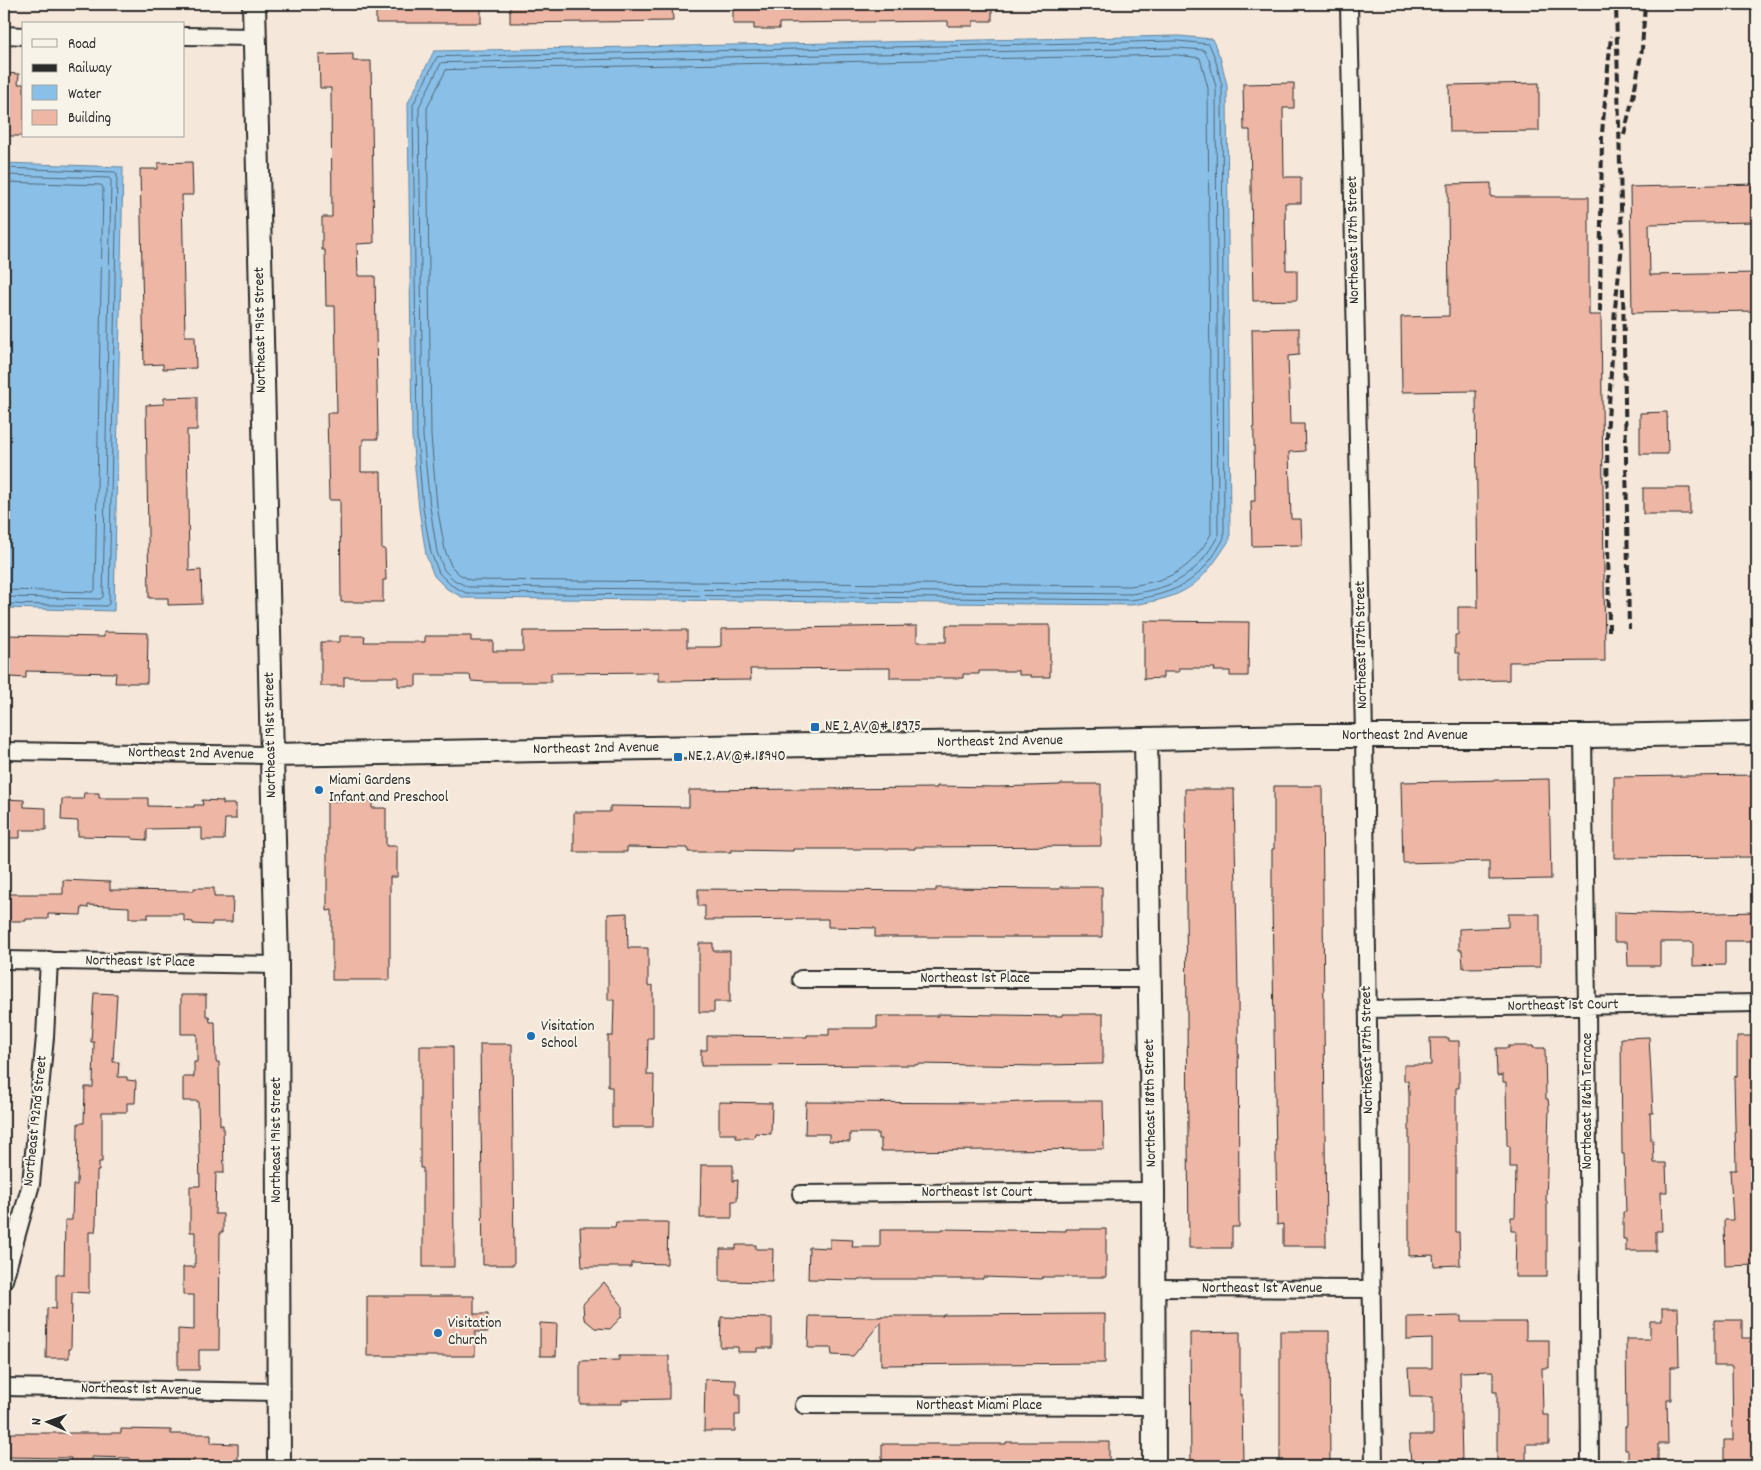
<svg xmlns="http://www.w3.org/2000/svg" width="1761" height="1470" font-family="Dekko,sans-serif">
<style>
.water{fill:#8ac0e8;stroke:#64849c}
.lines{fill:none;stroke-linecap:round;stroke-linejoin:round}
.shore{stroke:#516777;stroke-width:1}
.building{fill:#eeb6a4;stroke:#2b2b2b}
.street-casing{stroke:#2b2b2b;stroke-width:20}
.secondary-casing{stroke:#2b2b2b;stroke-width:26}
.street{stroke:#f7f3e8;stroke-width:16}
.secondary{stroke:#f7f3e8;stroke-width:22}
.rail{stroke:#2b2b2b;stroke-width:4;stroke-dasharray:8 4;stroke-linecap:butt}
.poi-dot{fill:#1f6fb2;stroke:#f7f3e8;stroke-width:2}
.labels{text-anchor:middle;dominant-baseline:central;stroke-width:4;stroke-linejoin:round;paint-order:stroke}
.street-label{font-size:15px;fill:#2b2b2b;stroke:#f7f3e8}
.poi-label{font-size:15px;fill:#2b2b2b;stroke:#f7f3e8;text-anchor:start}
</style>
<rect width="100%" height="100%" fill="#f5e7da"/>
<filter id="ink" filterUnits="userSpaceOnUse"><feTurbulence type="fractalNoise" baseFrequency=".02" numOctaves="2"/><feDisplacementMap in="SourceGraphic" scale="10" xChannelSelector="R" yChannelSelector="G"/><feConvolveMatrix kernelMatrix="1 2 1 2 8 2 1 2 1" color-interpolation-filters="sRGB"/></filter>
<g filter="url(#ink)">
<path class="water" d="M1179,36L1212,39L1220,57L1227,85L1230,539C1200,586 1187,597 1132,605L464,598L447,589L434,576L426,555L419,509L412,437L408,103L434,51Z
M4,163L123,167L114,611L4,608Z"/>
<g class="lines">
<path class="shore" d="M1178,41L1209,44L1215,58L1222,86L1224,538C1201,581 1179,593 1131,600L466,593L451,585L439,573L431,553L423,508L417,436L413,105L437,57Z
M1178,48L1204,50L1209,60L1216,87L1218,536C1196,576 1176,587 1131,594L468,587L454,580L444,570L437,552L430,507L423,436L419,107L441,63Z
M1178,55L1200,58L1208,88L1211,534C1190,571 1171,580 1130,586L470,580L459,574L451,566L445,550L437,506L431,436L427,108L446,70Z
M4,168L115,172L117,174L109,604L106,606L4,604
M4,175L109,178L111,180L103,597L100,599L4,597
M4,182L101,185L103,187L95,590L93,592L4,590"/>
</g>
<path class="building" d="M376,4H481V23H376Z
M510,4H672L673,21L510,23Z
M733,4H992V21H973V26H948V21L779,23V29H754V24H733Z
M353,54V61H371L374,243L357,244L358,276H375L378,439H363V445H361V472H381L382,549H385L386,580H383V602H341L340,500H329L327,413H337L335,306H326L325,250H322V217H332L331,88H320L319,55Z
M4,73L19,74L18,84H24V136H4Z
M1294,83V108H1283L1284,177H1301V203H1285L1286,270H1297V300L1253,301L1250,130H1244L1243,84Z
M1539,83V131L1450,132L1449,85Z
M192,162L193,195H182L185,336H195L196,368L163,369V364L144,365L140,169H158V163Z
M1491,183V197H1589V315H1601L1605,661L1509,662V680L1459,681V653H1455V635H1458V607H1478L1476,391L1402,392L1401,317L1449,316L1448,184Z
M1757,184V222L1649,224L1650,275L1757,273V311L1632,313L1630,187Z
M1299,328V355L1288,356L1290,424H1304L1305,451L1289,452L1291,519H1301L1302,545L1252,546L1251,501H1255L1252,329Z
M197,397V430H187L189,571L201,570L202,604L168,605V598H149L146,405L164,404V398Z
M1667,412L1668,454H1640V413Z
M1643,488H1690V514H1643Z
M1144,621L1249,622L1248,676H1230V671H1214L1215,668H1179V672H1163V678L1144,679Z
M946,625H1050V677H1031V675H1019V671H979V674H963V678H890V668L750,669L751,680L659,681V672L551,673V682H485L471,681L470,675H416V686H398V677H344V686H321V642H340V636H365L364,642H425V636H471V641H493V651H523V631L687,630V647H716L721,646V629L917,626V642H946Z
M104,632L148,633L147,683H115L116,673L26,671V678L10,677V671H4V635L104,637Z
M1757,775V857L1614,858V777Z
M1549,779L1551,879L1489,880V861L1403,863L1401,782Z
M1060,784H1101V846L915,847V849H793V851L731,850V852H688V848L627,847V852H574V812H610V806L689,807V790L937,788V786L997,787L1060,785Z
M1274,786H1322L1326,1246H1283V1224L1277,1225L1272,899V849H1274Z
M1185,789H1234L1238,990L1239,1227H1232V1248H1189Z
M84,793H99V798H148V806L194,807V805H203L202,800L223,801V804H236V819H225L224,840H202V828L147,829V840L132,839V837L78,836V821L61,820L62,799H83Z
M4,799L24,800V807L46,808V830H20V838H4Z
M327,801H372V808H386V846H397V877H390V980H332V910L327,911Z
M63,880L110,882V890L194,891V888H214V897H233L232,922H212V925L193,924V922L184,921V914H148V918H129V907L88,905V908L82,907L81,915L48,914V919H26V921H6L7,919L4,918V894H63Z
M1060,887H1102V937H875V928L828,927V919L705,920V906H698V889L936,891V888L1060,889Z
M1614,912L1679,914L1757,912V941H1725V965L1693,966V942H1660V966H1628L1627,942H1614Z
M627,913L628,948H648V986L653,985V1038H648L647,1075H654L653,1127H612V1087H608V1036H613L614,1000H608V914Z
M1508,914H1540V967L1463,968L1462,950H1459V929L1508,927Z
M699,943H713V951H730V1002H714V1012H699Z
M94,993L117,994L113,1062H119L118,1077H127V1080L136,1081L135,1103H127V1112H102V1162H99V1171H97L96,1224L95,1232H89V1293L72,1292L71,1349H69V1358H46L47,1308L56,1309V1274H64L65,1220H72L73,1185H77L78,1123H84L85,1087H93L94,1042H91Z
M181,995H206V1016H209L210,1022H215L216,1062H219L220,1125H223L224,1173H216L215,1214H223V1232H220L219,1350H199V1370H178V1329L194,1330V1295H183V1267H195V1232H190V1186H200L198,1101H183V1077H194V1062H197V1034H181Z
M938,1014L1062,1016V1014H1103V1064L1041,1065V1066L917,1064V1065L701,1066V1050H707V1036L807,1037V1035H829V1028H877V1016H938Z
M1737,1036H1757V1265L1725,1266L1724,1220H1733L1730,1170H1736L1734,1077L1737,1076Z
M1649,1037L1653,1113H1650L1651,1140H1653L1654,1163H1666L1667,1192H1661L1662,1231H1656V1251H1626V1239H1623V1212H1626L1624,1154H1622L1621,1038Z
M1430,1038H1449V1041H1459V1088H1456V1232H1459L1460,1265L1434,1266L1433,1255L1409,1256V1092L1408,1081H1404V1065H1431Z
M480,1044H512L514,1265H483Z
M420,1046H453L454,1267H423V1168H420Z
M1508,1046H1533V1048H1545L1546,1099H1548L1549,1108L1546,1201H1547V1277H1515L1516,1231H1511V1217H1515L1516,1167H1510V1146H1507L1506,1082H1503V1075L1497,1076L1496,1048H1509Z
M1043,1101H1103L1104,1149L881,1151V1139H878V1133H850V1142L829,1141V1134H805L806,1102L1001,1103Z
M719,1102L772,1103L771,1134L755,1133L754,1138H736V1134H719Z
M701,1165H733V1181L738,1180L737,1201H732V1218H700Z
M616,1222H668L667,1264L631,1263V1267H582L580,1227H615Z
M942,1229L1066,1231V1229H1106V1277H1042V1279L983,1277V1279H858V1280L808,1279L809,1247L830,1248V1239L853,1240L852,1247H880V1230H942Z
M736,1245H756V1249H773L772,1282L720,1281V1249H736Z
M604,1282L622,1305V1316L610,1329L595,1328L584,1319L583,1304Z
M367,1296H474V1314H488V1332H475V1356H367Z
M1662,1308H1678L1679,1367H1671V1400H1667L1668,1444H1658V1466H1628V1450H1625V1427L1627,1426L1626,1339H1650V1321H1662Z
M1105,1314V1363L881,1365V1322L853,1356L832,1355L831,1348H808L809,1316L881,1317V1316H943V1315Z
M1461,1316V1322H1526V1340H1549V1368H1542L1543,1415H1549V1444H1526V1461H1497V1392H1493V1371L1460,1372L1462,1463H1411L1409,1435H1433V1397H1410L1408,1368H1432V1339L1407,1340V1317Z
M721,1317L772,1318V1348H757V1352H738V1347H720Z
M1714,1320H1742V1338H1757V1465H1724V1440H1733L1732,1366H1714Z
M540,1323L557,1324L556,1356H540Z
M1280,1331H1329L1330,1466H1280Z
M1240,1332V1395L1242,1394L1243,1466H1191L1190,1333Z
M619,1356H669V1399L622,1400V1404H580V1361L619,1360Z
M705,1379L736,1380V1394H740V1415H735V1431H704Z
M121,1429L171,1430V1434H211V1443L238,1444V1466H193V1461L149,1460V1466H132V1460L130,1458L92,1457V1466H71V1458L4,1457V1433H121Z
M1006,1442H1109V1466H882V1444H1006Z"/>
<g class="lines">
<g class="street-casing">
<path id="street" d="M1349,4L1364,735L1374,1466
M4,35L24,36
M184,36L254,37
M1583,736L1587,1005L1590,1466
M4,751L272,755
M4,960L277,965
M801,979H1150
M1368,1009L1757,1003
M801,1194L1153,1191
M4,1280L31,1184L45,1037L49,960
M1152,1288L1372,1289
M4,1387L278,1392
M804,1405L1153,1406"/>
</g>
<g class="secondary-casing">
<path id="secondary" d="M254,4L277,965L279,1466
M1146,739L1153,1191L1154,1466
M272,755L1303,736H1590L1757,733"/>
</g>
<use href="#street" class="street"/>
<use href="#secondary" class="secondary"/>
<path class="rail" d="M1624,135L1634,93L1642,49L1645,4
M1623,288L1629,629
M1600,312L1602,133L1611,36
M1609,631L1607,437L1615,308L1622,246L1616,4"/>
</g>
</g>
<g class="poi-dot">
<rect x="810" y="722" width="10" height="10" rx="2.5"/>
<rect x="673" y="752" width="10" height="10" rx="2.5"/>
<circle cx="319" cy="790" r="5"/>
<circle cx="531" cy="1036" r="5"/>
<circle cx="438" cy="1333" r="5"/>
</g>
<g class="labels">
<g class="street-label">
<text transform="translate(1354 240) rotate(-91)">Northeast 187th Street</text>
<text transform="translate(261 330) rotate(-91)">Northeast 191st Street</text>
<text transform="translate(1362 645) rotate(-91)">Northeast 187th Street</text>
<text transform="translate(271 735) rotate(-91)">Northeast 191st Street</text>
<text x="1405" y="736">Northeast 2nd Avenue</text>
<text transform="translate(1000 742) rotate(-1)">Northeast 2nd Avenue</text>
<text transform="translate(596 749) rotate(-1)">Northeast 2nd Avenue</text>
<text transform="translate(191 754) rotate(1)">Northeast 2nd Avenue</text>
<text transform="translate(140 962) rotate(1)">Northeast 1st Place</text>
<text x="975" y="979">Northeast 1st Place</text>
<text transform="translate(1563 1006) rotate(-1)">Northeast 1st Court</text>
<text transform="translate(1368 1050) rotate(-91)">Northeast 187th Street</text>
<text transform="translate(1588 1101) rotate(-90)">Northeast 186th Terrace</text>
<text transform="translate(1151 1103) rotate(-91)">Northeast 188th Street</text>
<text transform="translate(36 1121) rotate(-84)">Northeast 192nd Street</text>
<text transform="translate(277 1140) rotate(-90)">Northeast 191st Street</text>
<text x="977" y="1193">Northeast 1st Court</text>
<text x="1262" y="1289">Northeast 1st Avenue</text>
<text transform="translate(141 1390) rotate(1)">Northeast 1st Avenue</text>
<text x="979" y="1406">Northeast Miami Place</text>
</g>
<g class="poi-label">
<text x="825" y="727">NE 2 AV@# 18975</text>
<text x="688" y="757">NE 2 AV@# 18940</text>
<text x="329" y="781">Miami Gardens<tspan x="329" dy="17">Infant and Preschool</tspan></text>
<text x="541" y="1027">Visitation<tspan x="541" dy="17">School</tspan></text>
<text x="448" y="1324">Visitation<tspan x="448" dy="17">Church</tspan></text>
</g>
</g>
<rect width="1761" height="1470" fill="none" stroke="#f7f3e8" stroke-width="20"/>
<rect x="10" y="10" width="1741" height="1450" fill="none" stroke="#2b2b2b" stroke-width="2" filter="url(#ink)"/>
<rect x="22" y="22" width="162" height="115" fill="#f7f3e8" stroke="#a5a39c"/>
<rect x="32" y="39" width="25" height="8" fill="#f7f3e8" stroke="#a5a39c"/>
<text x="68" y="48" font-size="15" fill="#2b2b2b">Road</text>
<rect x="32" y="64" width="25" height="8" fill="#2b2b2b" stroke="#a5a39c"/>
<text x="68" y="72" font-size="15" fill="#2b2b2b">Railway</text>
<rect x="32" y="85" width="25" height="15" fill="#8ac0e8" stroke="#a5a39c"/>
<text x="68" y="98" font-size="15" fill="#2b2b2b">Water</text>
<rect x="32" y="110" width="25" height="15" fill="#eeb6a4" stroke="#a5a39c"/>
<text x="68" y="122" font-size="15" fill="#2b2b2b">Building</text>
<g transform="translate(48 1422) rotate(272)" stroke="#f7f3e8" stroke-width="4" paint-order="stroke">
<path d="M0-4L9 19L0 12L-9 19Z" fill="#2b2b2b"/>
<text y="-8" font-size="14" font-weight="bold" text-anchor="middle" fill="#2b2b2b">N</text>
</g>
</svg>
